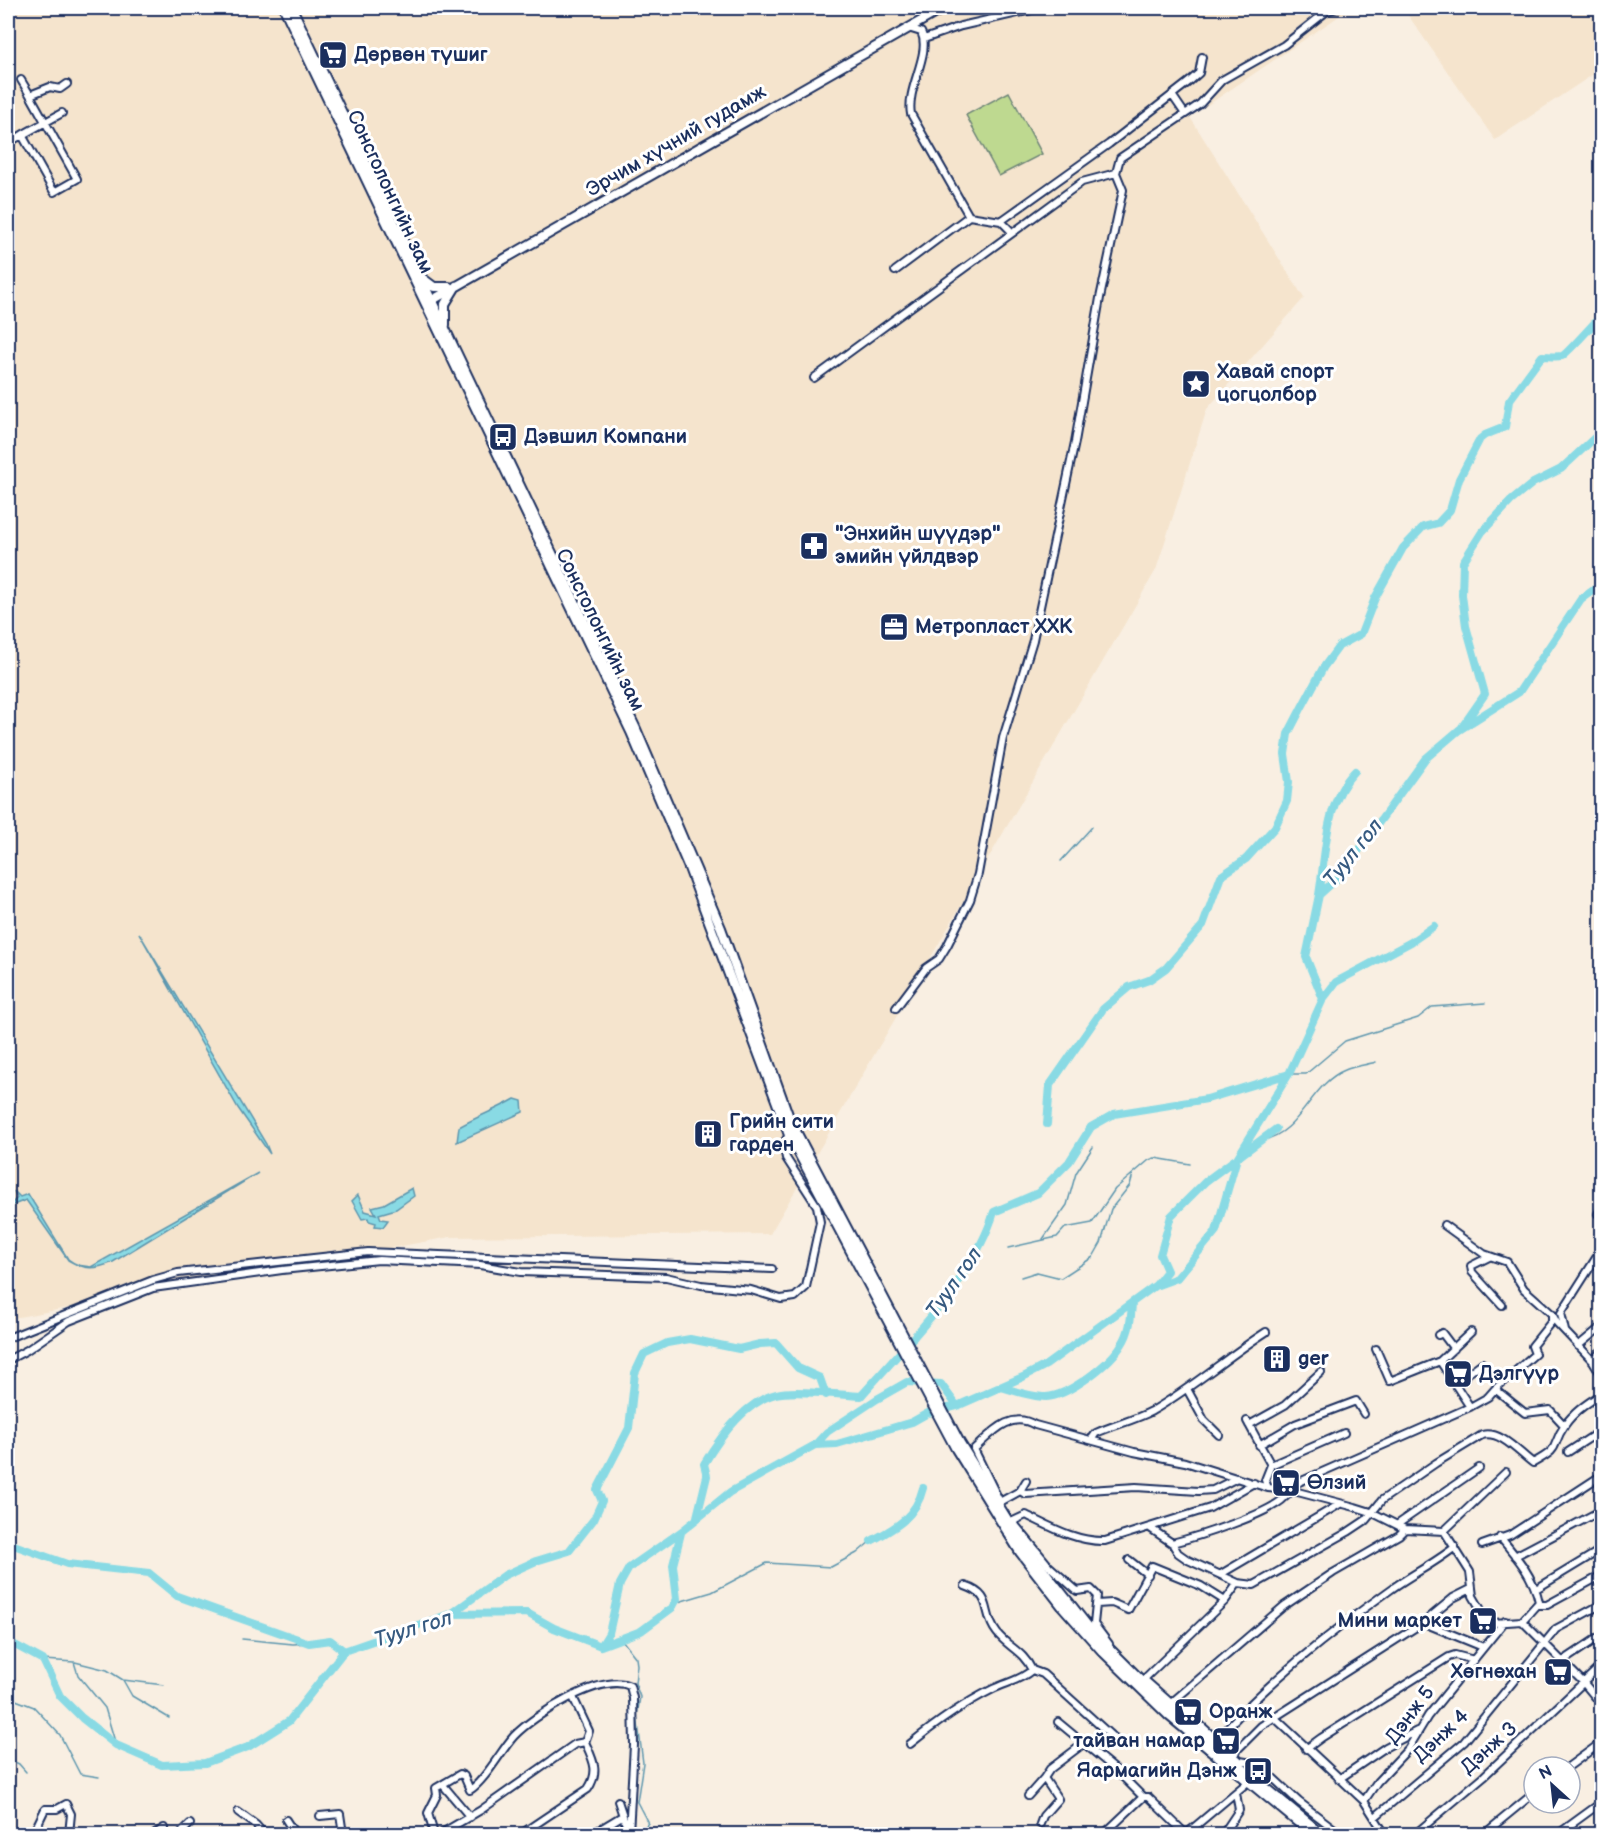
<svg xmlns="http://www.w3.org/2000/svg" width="1609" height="1842" font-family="'Balsamiq Sans',sans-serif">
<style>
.built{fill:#f5e4cd}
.green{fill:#bed990;stroke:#6c8477;stroke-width:1.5}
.water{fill:#89dae4;stroke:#5d96ae;stroke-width:1.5}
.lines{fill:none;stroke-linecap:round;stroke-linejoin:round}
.stream{stroke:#5d96ae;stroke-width:1.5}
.river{stroke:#89dae4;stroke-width:8}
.minor-casing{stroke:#1b2f5e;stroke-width:10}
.major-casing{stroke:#1b2f5e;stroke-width:12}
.minor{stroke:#fff;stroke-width:6}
.major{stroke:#fff;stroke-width:8}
.labels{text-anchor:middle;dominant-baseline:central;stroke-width:6;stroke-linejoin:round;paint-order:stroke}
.poi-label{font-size:20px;font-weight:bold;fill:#1b2f5e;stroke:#fff;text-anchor:start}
.street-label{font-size:20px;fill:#1b2f5e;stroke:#fff}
.water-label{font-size:21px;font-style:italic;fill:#365a80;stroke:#fff}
</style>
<rect width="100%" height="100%" fill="#f9efe2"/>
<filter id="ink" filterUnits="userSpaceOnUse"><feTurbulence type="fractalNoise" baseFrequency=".0167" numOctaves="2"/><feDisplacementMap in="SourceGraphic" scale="12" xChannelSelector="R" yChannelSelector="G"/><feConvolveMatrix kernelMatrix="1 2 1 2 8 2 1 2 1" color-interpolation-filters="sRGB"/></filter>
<g filter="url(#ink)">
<path class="built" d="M8,8H1351L1190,117L1304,298L1207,409L1156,570L770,1234L450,1237L8,1319Z
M1403,8H1601V69L1495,140Z"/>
<path class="green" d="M1009,92L1042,154L999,176L966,115Z"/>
<path class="water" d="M139,933L266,1144L270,1154L238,1108Z
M515,1099L522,1101L523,1112L457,1142L459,1127C478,1116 496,1110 515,1099Z
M258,1173L113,1262C95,1270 85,1270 68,1260L26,1200L8,1207L17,1198L14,1191L20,1197L28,1194L68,1259L77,1265L91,1267Z
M412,1188L414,1196L396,1209L379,1214L381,1219L388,1220L383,1227L375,1226L376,1223L369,1221L368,1218L362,1219L352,1201L358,1195L365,1211L376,1214L372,1207L384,1204Z"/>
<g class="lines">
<path class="stream" d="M1061,861L1092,827
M1289,1074H1306L1345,1041L1418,1018L1432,1007L1485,1003
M1262,1140C1301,1134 1310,1084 1345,1070C1354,1066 1366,1065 1376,1062
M1043,1239L1067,1205L1076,1173L1093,1147
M1008,1248L1057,1237L1065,1228L1092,1223L1115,1189L1149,1160L1155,1158L1190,1164
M1021,1277L1037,1272L1061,1278L1093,1257L1101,1243L1111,1209L1130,1185L1133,1174
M675,1603L712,1592L767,1563L831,1567L857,1553L871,1541
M242,1639L293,1644L309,1643
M622,1640L636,1658L637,1665L635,1683L640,1697L637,1716L643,1763L637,1802L648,1823L644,1828L645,1834
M43,1660L74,1662L78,1675L105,1708L116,1745
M75,1662L107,1670L123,1680L164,1685
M123,1680L132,1696L169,1718
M8,1697L34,1707L60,1735L80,1774L99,1777
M8,1759L19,1764L26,1772"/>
<path class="river" d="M1602,348V356
M1462,727L1485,694L1466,626L1462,595L1463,562L1482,532L1511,501L1533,483L1561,469L1602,431
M1319,895C1326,854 1324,803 1355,771
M1323,999L1336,982L1411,942L1434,926
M1047,1124L1050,1085L1103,1009L1129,987L1149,980L1166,968L1203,925L1221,876L1246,859L1275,827L1287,801L1289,782L1285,754L1288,734L1302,707L1323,668L1339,646L1361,634L1375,598L1403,548L1423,527L1438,523L1450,510L1459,479L1480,439L1485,435L1505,427L1509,401L1542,356C1548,356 1556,357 1562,356C1566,355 1596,321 1602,315
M1158,1285L1177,1278L1216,1231L1237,1158L1289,1074
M1001,1387C1015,1391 1031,1397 1046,1397C1069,1396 1111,1363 1122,1344C1130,1332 1131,1318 1132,1304
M815,1445L837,1444L912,1422L928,1413L957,1406L1023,1377L1046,1365L1156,1285L1167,1271L1160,1255L1171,1216L1206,1181L1276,1129
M697,1517L707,1476L704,1464C720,1437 745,1402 776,1394C794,1389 840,1395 861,1396C906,1345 974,1278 994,1212L1038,1193L1069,1162L1091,1127L1114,1114L1207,1099L1289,1074L1323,999L1306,957L1319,895L1341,875L1425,759L1459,730L1519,692L1581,599L1602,584
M871,1541C895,1528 916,1517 923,1488
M8,1543L67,1564L149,1573L177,1596L309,1643L330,1640L344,1651
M451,1614L505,1575L536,1561L569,1551L594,1519L602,1501L597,1490L629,1428L635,1373L644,1354L667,1343L690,1339L739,1349L760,1344L776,1343L798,1368L820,1378L826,1395
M601,1646L641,1631L672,1608L677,1599L673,1565L681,1533
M8,1647L15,1645L43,1660L60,1696L82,1718L116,1745L162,1765L205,1763L248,1747L289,1721L344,1651L450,1614L527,1613L554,1628L601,1646L609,1633L620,1584L629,1568L682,1531L730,1492L815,1445L827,1432L877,1399L907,1382L941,1384L957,1406"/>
<g class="minor-casing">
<path id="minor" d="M908,28L921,32C932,53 906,88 911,114L969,216L1001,221L1012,232
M924,39L961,26L1040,8
M21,80L30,95L50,87L60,89L67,84
M30,95L77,179L54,192L22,135L62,113
M1172,95L1185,114
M8,143L22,135
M1001,221L1109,144L1190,81L1199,73L1202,57
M895,271L969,216
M814,378L1082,182L1116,173L1120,158L1200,104L1222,80L1284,45L1327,11L1337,8
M896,1008L926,968L939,959L947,946L970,900L978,874L1003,738L1033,640L1075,442L1100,298L1120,204L1123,190L1116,173
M1598,1214L1602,1207
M1444,1225L1484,1254L1507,1262L1524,1289L1552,1314L1557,1323L1593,1361L1602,1376
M1489,1257L1471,1266L1472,1272L1502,1305
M1565,1331L1561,1313L1596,1258L1602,1261
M1438,1335L1442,1333L1454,1349
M8,1338L153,1280L178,1273L368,1252L772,1269
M1578,1346L1602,1326
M1376,1349L1390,1381L1440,1361L1470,1407
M8,1360L27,1350L69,1321L153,1288L282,1270L379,1260L480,1265L521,1272L666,1277L701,1285L751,1290L781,1299L795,1297L806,1287L820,1222L817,1206L786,1158L783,1144L789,1135
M1440,1361L1471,1332
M1593,1361L1602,1350
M1455,1383L1482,1363
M1187,1389L1204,1420L1219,1435
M1495,1389L1535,1354L1532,1346L1552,1321V1314
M1247,1421L1271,1465L1265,1480L1268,1488
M1249,1425L1285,1405L1321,1372
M1091,1440L1096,1433C1114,1425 1135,1420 1152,1411C1192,1388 1227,1357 1266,1332
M1259,1445L1295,1424L1356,1401L1364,1414
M1568,1452L1602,1430
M1271,1465L1344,1433
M1020,1491L1026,1481
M999,1500L974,1449C992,1433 1010,1410 1035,1425L1134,1452L1185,1462L1268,1488L1290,1490L1355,1507L1371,1512L1405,1529L1444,1531L1470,1572L1473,1596L1487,1620L1492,1623L1522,1621L1583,1682L1602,1705
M1000,1502L1020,1491L1025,1494L1136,1487L1198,1491L1213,1490L1237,1478
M1012,1521L1049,1566L1077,1591L1091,1589L1097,1595L1094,1624L1109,1644
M1009,1523L1026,1515C1051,1527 1077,1542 1105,1541L1210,1508L1254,1483
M1398,1524L1479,1468
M1150,1528L1172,1543L1178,1553L1188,1560L1238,1583L1254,1585L1348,1532L1366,1520L1382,1500L1436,1463L1482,1435C1501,1430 1519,1453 1533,1463C1564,1446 1549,1448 1565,1425C1573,1413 1590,1401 1602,1394
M1444,1531L1506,1472
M1500,1537C1516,1556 1534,1577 1539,1602L1522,1621
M1172,1543C1196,1537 1270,1514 1285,1497C1290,1493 1293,1488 1297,1483L1470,1407L1488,1397L1495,1389L1525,1413L1550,1410L1564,1425
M1482,1545L1510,1535L1602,1475
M1515,1556L1602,1510
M1129,1560L1148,1575
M1221,1574L1340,1504
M965,1586C995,1596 981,1613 997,1633C1009,1648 1023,1651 1032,1670L1043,1674L1117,1741
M1536,1589L1602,1549
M1097,1604L1112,1603L1128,1610L1152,1566L1201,1586L1225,1601
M1537,1605H1547L1602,1575
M1424,1623L1483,1647
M1563,1661L1602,1635
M1144,1679L1225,1601L1238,1583
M1146,1681L1171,1703L1182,1708L1240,1761L1258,1764L1299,1802L1341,1834
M1171,1703L1284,1606L1333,1573L1399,1535L1405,1529
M1275,1718L1364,1801L1385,1834
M1058,1722L1116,1770L1143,1797H1148L1186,1834
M1218,1738C1269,1681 1328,1634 1390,1590C1411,1575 1435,1563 1455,1547
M910,1744C936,1723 961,1705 991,1690C1006,1682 1018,1682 1032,1670
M1306,1749L1321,1738L1449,1657L1455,1655L1474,1660
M1234,1758L1238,1749L1261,1726L1424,1622L1453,1598L1471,1589
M1568,1767L1602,1742
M1339,1779L1386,1747L1417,1731
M443,1785L470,1817
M1028,1796L1044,1778
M618,1801L628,1831
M1364,1801L1377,1782L1408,1749L1428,1716L1505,1621
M238,1812L256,1825L264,1834
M320,1816L340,1814L343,1834
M1375,1817L1464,1742L1556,1629L1602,1604
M286,1820L295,1834
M1040,1824L1043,1816L1058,1799L1044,1778L1050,1769L1083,1744
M33,1834L45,1809H57L66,1804L71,1814L69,1834
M155,1834L164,1828
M180,1834L190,1824
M434,1834L428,1813L437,1795L436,1788L460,1774L464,1776L470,1790C485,1781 502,1749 514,1736C534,1715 602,1672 630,1686L633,1698L634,1745L629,1833
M440,1834L481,1810L575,1744L585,1742
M521,1834L588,1789C600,1771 593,1760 585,1742L589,1731L573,1697
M592,1834L622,1816
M1104,1834L1143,1797
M1186,1834L1248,1782
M1223,1834L1239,1810L1236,1793
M1415,1834L1484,1776L1602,1665
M1484,1834L1534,1793
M1558,1834L1602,1802"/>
</g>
<g class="major-casing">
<path id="major" d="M284,8L631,732L689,868L789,1135L956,1449L1020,1552L1062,1606L1103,1652L1168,1715L1312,1834
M292,8L636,729L721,928L790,1120L960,1443L1020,1540L1090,1629L1166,1705L1322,1834
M422,278L434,287H449
M429,302L944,8
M445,325V304L456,286"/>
</g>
<use href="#minor" class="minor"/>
<use href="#major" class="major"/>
</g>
</g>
<defs>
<g id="supermarket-square" transform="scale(1.5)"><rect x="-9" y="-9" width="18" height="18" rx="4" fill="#1b2f5e" stroke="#fff"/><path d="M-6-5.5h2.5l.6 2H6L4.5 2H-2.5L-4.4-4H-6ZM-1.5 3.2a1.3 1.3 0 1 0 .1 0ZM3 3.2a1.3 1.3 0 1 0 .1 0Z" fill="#fff"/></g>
<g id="sight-square" transform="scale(1.5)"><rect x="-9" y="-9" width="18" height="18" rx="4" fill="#1b2f5e" stroke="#fff"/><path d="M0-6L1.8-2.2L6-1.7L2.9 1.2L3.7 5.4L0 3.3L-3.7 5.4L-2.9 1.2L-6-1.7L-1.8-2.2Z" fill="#fff"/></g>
<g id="bus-square" transform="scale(1.5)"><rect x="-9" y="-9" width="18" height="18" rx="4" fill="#1b2f5e" stroke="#fff"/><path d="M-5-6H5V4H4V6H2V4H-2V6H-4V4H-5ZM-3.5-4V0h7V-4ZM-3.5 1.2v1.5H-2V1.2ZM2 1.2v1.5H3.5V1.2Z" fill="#fff"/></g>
<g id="pharmacy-square" transform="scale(1.5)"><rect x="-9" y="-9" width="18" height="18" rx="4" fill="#1b2f5e" stroke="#fff"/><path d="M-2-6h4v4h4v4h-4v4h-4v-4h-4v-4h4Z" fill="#fff"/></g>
<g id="office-square" transform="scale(1.5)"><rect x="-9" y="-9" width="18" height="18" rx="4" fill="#1b2f5e" stroke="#fff"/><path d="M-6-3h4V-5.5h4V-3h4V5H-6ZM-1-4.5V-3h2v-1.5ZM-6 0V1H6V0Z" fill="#fff"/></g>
<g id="building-square" transform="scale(1.5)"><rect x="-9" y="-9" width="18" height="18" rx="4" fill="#1b2f5e" stroke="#fff"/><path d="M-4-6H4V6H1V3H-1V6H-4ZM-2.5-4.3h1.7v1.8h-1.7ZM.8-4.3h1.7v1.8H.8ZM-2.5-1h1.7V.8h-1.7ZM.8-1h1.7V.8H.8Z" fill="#fff"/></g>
</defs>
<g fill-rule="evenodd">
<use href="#supermarket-square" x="333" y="55"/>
<use href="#sight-square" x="1196" y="384"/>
<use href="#bus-square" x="503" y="437"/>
<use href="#pharmacy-square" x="814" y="546"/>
<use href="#office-square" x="894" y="627"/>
<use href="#building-square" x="708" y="1134"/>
<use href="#building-square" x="1277" y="1359"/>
<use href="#supermarket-square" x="1458" y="1374"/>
<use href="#supermarket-square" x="1286" y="1483"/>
<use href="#supermarket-square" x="1483" y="1621"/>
<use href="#supermarket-square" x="1558" y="1672"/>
<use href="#supermarket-square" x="1188" y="1712"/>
<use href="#supermarket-square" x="1226" y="1741"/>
<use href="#bus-square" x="1258" y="1771"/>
</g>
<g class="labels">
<g class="poi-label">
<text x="354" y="55">Дөрвөн түшиг</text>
<text x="1217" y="372">Хавай спорт<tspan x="1217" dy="23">цогцолбор</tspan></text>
<text x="524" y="437">Дэвшил Компани</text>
<text x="835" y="534">"Энхийн шүүдэр"<tspan x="835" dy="23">эмийн үйлдвэр</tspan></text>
<text x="915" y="627">Метропласт ХХК</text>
<text x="729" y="1122">Грийн сити<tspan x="729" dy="23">гарден</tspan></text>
<text x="1298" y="1359">ger</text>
<text x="1479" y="1374">Дэлгүүр</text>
<text x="1307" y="1483">Өлзий</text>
<text x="1462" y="1621" text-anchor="end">Мини маркет</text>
<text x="1537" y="1672" text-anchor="end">Хөгнөхан</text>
<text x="1209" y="1712">Оранж</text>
<text x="1205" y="1741" text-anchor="end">тайван намар</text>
<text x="1237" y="1771" text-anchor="end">Яармагийн Дэнж</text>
</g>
<g class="street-label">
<text transform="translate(676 141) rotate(-30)">Эрчим хүчний гудамж</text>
<text transform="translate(390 192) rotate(65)">Сонсголонгийн зам</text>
<text transform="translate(600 630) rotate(64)">Сонсголонгийн зам</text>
<text transform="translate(1410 1715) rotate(-53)">Дэнж 5</text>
<text transform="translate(1441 1736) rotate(-43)">Дэнж 4</text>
<text transform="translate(1489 1748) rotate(-42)">Дэнж 3</text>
</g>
<g class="water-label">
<text transform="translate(1353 853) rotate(-51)">Туул гол</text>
<text transform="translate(954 1283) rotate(-55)">Туул гол</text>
<text transform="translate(413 1629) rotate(-17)">Туул гол</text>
</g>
</g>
<rect width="1609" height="1842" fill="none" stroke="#fff" stroke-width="30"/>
<rect x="15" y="15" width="1579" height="1812" fill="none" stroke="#1b2f5e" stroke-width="2" filter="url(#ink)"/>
<g transform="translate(1552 1785) rotate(333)"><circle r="28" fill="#ffffff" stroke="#a4acbf" stroke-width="1.5"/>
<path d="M0-4.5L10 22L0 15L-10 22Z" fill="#1b2f5e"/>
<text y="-9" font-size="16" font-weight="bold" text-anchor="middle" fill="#1b2f5e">N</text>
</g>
</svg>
